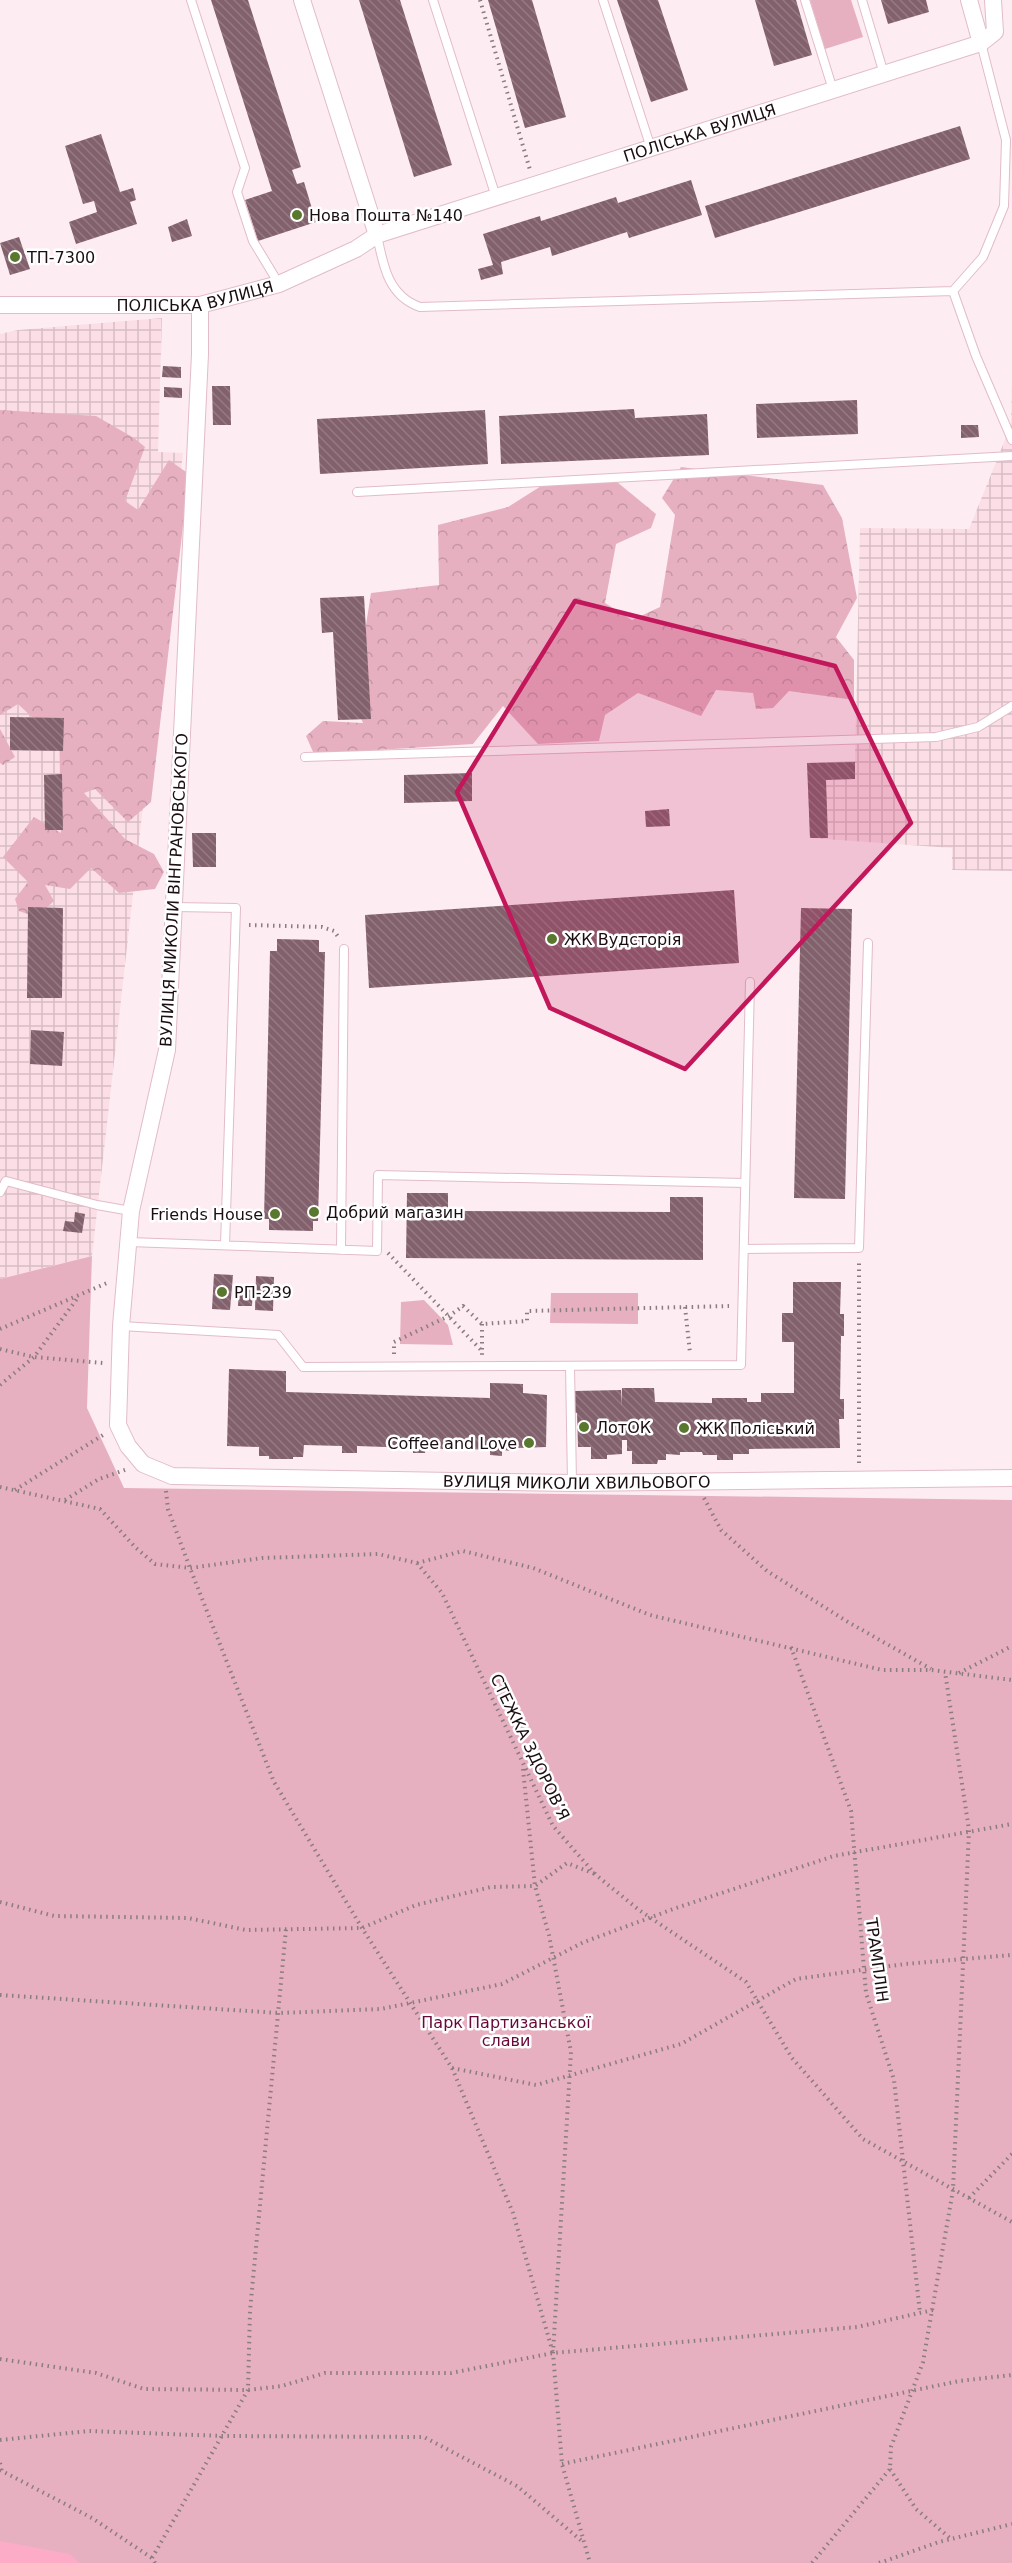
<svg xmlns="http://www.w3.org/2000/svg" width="1012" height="2563" font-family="'DejaVu Sans',sans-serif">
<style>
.industrial{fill:url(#industrial-grid)}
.forest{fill:url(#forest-crowns)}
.green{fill:#e6b0c1}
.water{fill:#fdacc8}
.building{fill:url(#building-back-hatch)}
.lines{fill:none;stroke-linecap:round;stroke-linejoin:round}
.service-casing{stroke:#e2bcc8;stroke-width:10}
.minor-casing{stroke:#e2bcc8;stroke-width:18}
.path{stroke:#8b7c81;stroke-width:4;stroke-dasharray:1.5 4.5;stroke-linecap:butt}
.service{stroke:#fff;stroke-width:8}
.minor{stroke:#fff;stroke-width:16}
.marked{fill:#c2185b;fill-opacity:0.2;stroke:#c2185b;stroke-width:4.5;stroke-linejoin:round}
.poi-dot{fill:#59782e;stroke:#fff;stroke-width:2}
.labels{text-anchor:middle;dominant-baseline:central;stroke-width:5;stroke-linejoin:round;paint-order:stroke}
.street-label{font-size:16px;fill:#1b0e12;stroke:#fff}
.poi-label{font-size:16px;fill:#1b0e12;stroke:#fff;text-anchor:start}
.park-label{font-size:16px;fill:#670838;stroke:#fff}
</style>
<defs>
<pattern id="industrial-grid" width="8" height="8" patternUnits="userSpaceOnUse" patternTransform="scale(1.5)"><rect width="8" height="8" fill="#fbdee6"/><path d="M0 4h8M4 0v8" fill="none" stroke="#d7bdc4"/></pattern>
<pattern id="forest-crowns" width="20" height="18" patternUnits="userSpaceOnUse" patternTransform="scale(1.5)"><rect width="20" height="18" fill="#e6b0c1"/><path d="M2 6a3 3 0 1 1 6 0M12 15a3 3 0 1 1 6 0" fill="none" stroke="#c596a5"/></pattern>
<pattern id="building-back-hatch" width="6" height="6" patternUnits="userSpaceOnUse" patternTransform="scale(1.5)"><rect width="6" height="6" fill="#83616c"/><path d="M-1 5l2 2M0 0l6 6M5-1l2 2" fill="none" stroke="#947b83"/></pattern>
</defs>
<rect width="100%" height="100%" fill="#fdedf2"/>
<path class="industrial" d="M162,318L158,452L183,453L92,1256L0,1279V334L18,330Z
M1012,381V871L952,870V848L810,838L807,763L855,761L860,528L969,529L1011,425Z"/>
<path class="forest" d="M0,410L96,416L134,438L145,447L125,501L138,510L169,460L189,474L151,802L128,822L95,789L84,793L125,839L154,854L164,872L155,889L119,893L91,868L70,889L45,885L54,901L36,917L19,911L15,899L28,882L3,857L34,817L61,833L59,721H36L18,704L0,715Z
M681,467L823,485L842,518L857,598L836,637L854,660V700L789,691L773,708L756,709L753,693L716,690L701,716L638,693L605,715L599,741L538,744L503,706L473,744L314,754L306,736L323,721L363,723L354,701L371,593L439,585L438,525L508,507L557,476L617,482L656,514L651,528L616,544L605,603L632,620L660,607L675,515L662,498Z
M0,729L15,757L3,765L0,763Z"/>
<path class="green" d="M810,0H851L863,37L825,49Z
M92,1256L87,1408L124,1488L1012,1500V2563H0V1279Z
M551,1293H638V1324L550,1323Z
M424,1300L448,1325L453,1345L400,1344L401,1302Z"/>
<path class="water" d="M0,2541L70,2554L79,2563H0Z"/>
<path class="building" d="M211,0H248L301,167L292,170L297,184L304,182L316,222L258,241L245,200L272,191Z
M359,0H400L452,165L414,177Z
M488,0H532L566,117L525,128Z
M617,0H658L688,90L651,102Z
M755,0H796L812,55L774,66Z
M881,0H926L929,12L888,24Z
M960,126L970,159L715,238L705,206Z
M101,134L120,192L133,188L136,200L130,202L137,224L76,244L69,222L97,212L94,201L83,204L65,146Z
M691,180L702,215L629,238L627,232L552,256L550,247L501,262L503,274L481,280L478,269L493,265L483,234L540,216L541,221L616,197L618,203Z
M187,219L192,236L172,242L168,227Z
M19,237L30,269L10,275L0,243Z
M163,366L181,367V378L162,377Z
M212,386H230L231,425H213Z
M164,387L182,388V398L164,397Z
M857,400L858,434L757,438L756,404Z
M634,409L635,418L707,414L709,455L501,464L499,416Z
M485,410L488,464L320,474L317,419Z
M961,425H978L979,437L961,438Z
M364,596L371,719L338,720L333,632L322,633L320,598Z
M10,717L64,718L63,751L10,750Z
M855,762V779L826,780L828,838H810L807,763Z
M472,773V801L404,803V775Z
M62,774L63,830H45L44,775Z
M669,809L670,826L646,827L645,811Z
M192,833H216V867H193Z
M734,890L739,963L369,988L365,915Z
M28,907L63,908L62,998H27Z
M801,908L852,909L845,1199L794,1198Z
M277,939L319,940V952H325L318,1221H313V1231L269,1230V1219H264L270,951H277Z
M31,1030L64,1032L62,1066L30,1064Z
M407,1193H448V1211H457L670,1212V1197H703V1260L406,1258Z
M75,1212L85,1214L82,1233L63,1231L65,1221L74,1222Z
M214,1274L233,1275L230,1310L212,1309Z
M256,1276L274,1277L273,1311L255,1310Z
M793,1282H841L840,1314H844V1336H841L840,1399H844V1419H839L840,1448L749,1449V1454H733V1460H717V1455H703L702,1452H680V1455L666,1454V1460H658L657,1464H632V1451H627V1440H622V1454L607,1455V1459H591V1447H578L577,1413L573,1412L575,1391L621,1390V1406L622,1388H654L655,1402L712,1403V1398H747V1402H761V1393H794V1342H782V1313H793Z
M239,1287H253L252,1306H238Z
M229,1369L286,1371V1392L490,1398V1383L523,1384V1393L547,1395L546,1447L518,1448V1444L512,1443V1451L502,1450V1456L490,1455V1450L468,1449V1445L444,1444L443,1449L426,1448L425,1453H413V1448L357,1446V1453H342V1446L304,1445L303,1457H293V1459H269V1456H259V1447L227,1446Z"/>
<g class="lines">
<g class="service-casing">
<path id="service" d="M191,0L245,168L237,192L253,241L279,284
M433,0L496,197
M603,0L651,148
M805,0L833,90
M862,0L884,74
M981,43L1006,140L1004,206L983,257L953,291L976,356L1012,440
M377,235C383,265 388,296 420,307L953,291
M357,492L1012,456
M305,757L936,737L978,727L1012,706
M174,907L236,908L225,1245
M0,1192L6,1181L97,1205L131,1211
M129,1242L377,1251L378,1175L745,1183
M744,1249L859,1248L868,943
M341,1250L344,949
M121,1326L278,1335L303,1367L741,1365L750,982
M570,1366L572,1483"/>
</g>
<g class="minor-casing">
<g id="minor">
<path d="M302,0L377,235"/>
<path d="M969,0L981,43"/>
<path id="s1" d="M0,305H200L279,284L356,249L377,235L981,43L995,32L993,0"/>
<path id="s2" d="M200,305V354L167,1050L131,1211L121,1326L118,1425L128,1446L143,1464L172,1476L572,1483L1012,1478"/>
</g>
</g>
<path class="path" d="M480,0L530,170
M249,925L322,927L334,931L339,938
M388,1253L482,1351V1355
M685,1307L690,1353
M482,1324V1350
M0,1329L107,1283
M0,1349L34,1357L103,1363
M394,1354V1342L449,1316L463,1306L482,1324L527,1321V1311L729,1306
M0,1385L34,1357L79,1296
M859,1463V1261
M0,1487L100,1509L136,1548L155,1564L190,1568L262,1558L378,1554L417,1563L442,1593L553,1826L596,1875L639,1910L746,1982L792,2058L863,2139L1012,2222
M15,1490L103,1435
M166,1491L168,1509L190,1568L274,1782L362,1928L452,2068L513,2213L553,2353
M704,1498L721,1530L767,1571L848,1622L931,1669
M65,1500L99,1479L125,1470
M417,1563L463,1551L533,1568L650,1615L882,1670H932L1012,1680
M791,1647L851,1811L866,1993L894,2080L920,2313
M959,1673L1012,1646
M523,1769L535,1886L549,1935L571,2052L553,2353L562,2464L590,2563
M0,1902L54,1916L188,1918L246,1930L362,1928L416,1905L491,1887L535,1886L567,1863L595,1874
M0,1995L279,2013L381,2009L502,1984L584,1942L676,1908L834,1856L1012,1824
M452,2068L536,2085L681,2044L796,1979L905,1964L1012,1955
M969,2198L1012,2154
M0,2359L96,2373L144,2389L248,2390L282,2386L325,2373H451L553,2353L857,2327L933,2310
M0,2440L89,2431L222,2436L424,2437L517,2486L584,2543
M0,2463L2,2472
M562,2464L959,2381L1012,2375
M890,2469L916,2509L951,2539
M0,2470L92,2518L152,2558
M155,2563L152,2558L248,2390L250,2311L286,1929
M812,2563L890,2469L891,2447L923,2362L953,2190L969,1830L945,1672
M879,2563L939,2542L1012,2524"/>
<use href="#service" class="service"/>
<use href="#minor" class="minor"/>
</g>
<path class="marked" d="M575,601L835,666L911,823L685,1069L550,1008L457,792Z"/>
<g class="poi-dot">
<circle cx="297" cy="215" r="6"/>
<circle cx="15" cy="257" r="6"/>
<circle cx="552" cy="939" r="6"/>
<circle cx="314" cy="1212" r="6"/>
<circle cx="275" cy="1214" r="6"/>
<circle cx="222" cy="1292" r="6"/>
<circle cx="584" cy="1427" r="6"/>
<circle cx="684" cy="1428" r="6"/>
<circle cx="529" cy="1443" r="6"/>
</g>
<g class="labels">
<g class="street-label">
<text stroke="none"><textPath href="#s1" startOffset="730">ПОЛІСЬКА ВУЛИЦЯ</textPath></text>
<text stroke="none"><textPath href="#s1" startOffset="196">ПОЛІСЬКА ВУЛИЦЯ</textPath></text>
<text transform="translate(174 890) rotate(-87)">ВУЛИЦЯ МИКОЛИ ВІНГРАНОВСЬКОГО</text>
<text stroke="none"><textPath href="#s2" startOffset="1608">ВУЛИЦЯ МИКОЛИ ХВИЛЬОВОГО</textPath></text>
<text transform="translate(530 1747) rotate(64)">СТЕЖКА ЗДОРОВ’Я</text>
<text transform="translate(877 1960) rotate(82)">ТРАМПЛІН</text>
</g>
<g class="poi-label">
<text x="309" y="215">Нова Пошта №140</text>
<text x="27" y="257">ТП-7300</text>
<text x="564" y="939">ЖК Вудсторія</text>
<text x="326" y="1212">Добрий магазин</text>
<text x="263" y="1214" text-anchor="end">Friends House</text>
<text x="234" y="1292">РП-239</text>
<text x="596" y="1427">ЛотОК</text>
<text x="696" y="1428">ЖК Поліський</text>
<text x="517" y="1443" text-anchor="end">Coffee and Love</text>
</g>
<g class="park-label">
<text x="506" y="2022">Парк Партизанської<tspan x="506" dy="18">слави</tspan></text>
</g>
</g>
</svg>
